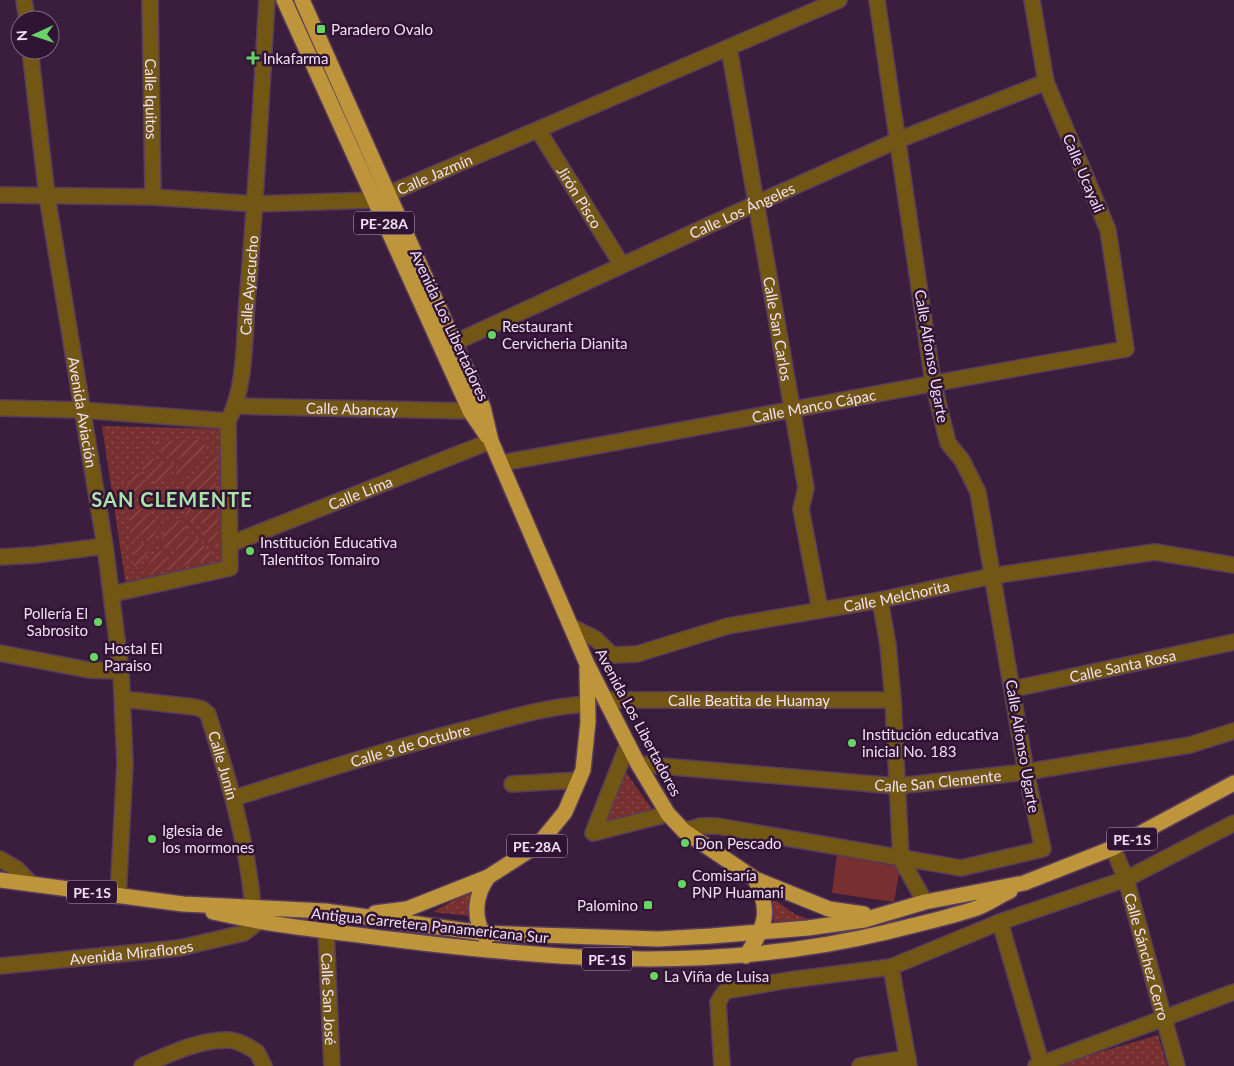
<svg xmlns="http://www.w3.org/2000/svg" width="1234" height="1066" font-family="Lato,sans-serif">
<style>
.grass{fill:#772f2f}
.park{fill:url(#park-dots)}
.garden{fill:url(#garden-furrows)}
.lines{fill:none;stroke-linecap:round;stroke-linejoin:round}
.minor-casing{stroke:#583d5b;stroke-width:18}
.highway-casing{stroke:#583d5b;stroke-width:18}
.minor{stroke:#725614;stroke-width:15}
.highway{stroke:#bf953b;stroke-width:15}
.poi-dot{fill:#68d465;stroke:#301434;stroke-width:2}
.labels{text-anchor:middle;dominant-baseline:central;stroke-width:5;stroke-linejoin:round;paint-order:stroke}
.shield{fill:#301434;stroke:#b8a2ba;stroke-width:1}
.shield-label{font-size:14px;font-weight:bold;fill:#f2dff4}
.poi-label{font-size:15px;fill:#f2dff4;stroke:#301434;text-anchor:start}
.street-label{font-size:15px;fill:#f2dff4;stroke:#301434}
.district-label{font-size:20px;font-weight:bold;letter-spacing:1px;fill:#aae3a7;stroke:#301434}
</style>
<defs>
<pattern id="park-dots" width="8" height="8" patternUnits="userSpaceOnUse" patternTransform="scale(1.25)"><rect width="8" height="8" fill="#772f2f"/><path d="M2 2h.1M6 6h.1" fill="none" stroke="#8b4d4e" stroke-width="1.8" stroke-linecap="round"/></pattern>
<pattern id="garden-furrows" width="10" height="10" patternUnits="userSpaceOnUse" patternTransform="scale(1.25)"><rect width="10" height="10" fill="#772f2f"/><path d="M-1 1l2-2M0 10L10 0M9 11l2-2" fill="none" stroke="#8b4d4e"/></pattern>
</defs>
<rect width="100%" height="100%" fill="#3b1e3e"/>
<path class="grass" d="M837,855L900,867L894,902L832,893Z"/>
<path class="park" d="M102,426L221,429L224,563L126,586Z
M625,771L652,809L605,823Z
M473,889L470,916L433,912Z
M775,900L795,914L813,921L775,924L770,911V904Z
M1158,1035L1167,1066H1053Z"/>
<path class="garden" d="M203,440L206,448L180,481L175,479L180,459L154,450L156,441Z
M212,453L216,454V498H191L185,485Z
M149,457L174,465L170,479L155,483L141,468Z
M137,471L151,485L146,490L145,501L131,502L126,478Z
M191,504L217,505L219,548H215L202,535L204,526L201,521L191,522L185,515Z
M147,508L149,514L159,523L153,543L143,539L140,535L135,538L137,543L151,546L139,568L134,566L128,511Z
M180,520L187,526L185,529L187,537L197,539L210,553L208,560L147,575L144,571L158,550L165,553L169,559L176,556V548L169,547L166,549L159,546L167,524Z"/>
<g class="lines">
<g class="minor-casing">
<g id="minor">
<path d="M24,0L27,20"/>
<path id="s1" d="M150,0L153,197"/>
<path id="s2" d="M729,48L806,488L801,509L820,609"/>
<path id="s3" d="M30,50L47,196L105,546L121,671L125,764L118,896"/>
<path id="s4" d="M538,130L622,265"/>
<path id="s5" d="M0,195L153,197L256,204L374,200L839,0"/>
<path id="s6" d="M443,348L755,204L898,140L1046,82"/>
<path id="s7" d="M236,406L470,411"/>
<path d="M0,408L81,410L228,421"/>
<path id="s8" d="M501,463C709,426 917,385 1126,349L1108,230L1046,82L1032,0"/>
<path id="s9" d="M230,544L491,441"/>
<path d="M0,557L35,555L105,546"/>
<path id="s10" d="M112,594L230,568L228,421C246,387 244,340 247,302C256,201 261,101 267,0"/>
<path d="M880,600L888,645L893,700L901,859L925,902"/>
<path id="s11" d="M572,627L596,639L612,655L637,654L728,626L880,600L992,576L1045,568L1155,552L1234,565"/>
<path d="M0,653L89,670L121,671"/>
<path id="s12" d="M1013,689L1234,642"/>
<path id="s13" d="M123,699L194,707L202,709L208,714C228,778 247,840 253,907"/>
<path id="s14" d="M607,700H893"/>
<path d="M628,744L593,833L668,814"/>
<path id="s15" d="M638,764L897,786L1026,772L1190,745L1234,731"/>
<path d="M512,784L579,780"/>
<path id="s16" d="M234,798C315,773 394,747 476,727C513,717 550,706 588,704"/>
<path d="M684,831L701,826H717L961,868L1043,849L1026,772L978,492L962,460L948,443L933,382L877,0"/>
<path id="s17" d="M1113,848L1126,879L1177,1066"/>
<path d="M0,859L17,869L31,884"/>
<path d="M1000,922L1042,1066"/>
<path id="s18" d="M326,931L332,1066"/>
<path id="s19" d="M0,966L179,948L244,933L258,922"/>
<path d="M891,967L909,1066"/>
<path d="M142,1066C167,1055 200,1039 228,1040C238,1040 249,1047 257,1052L264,1066"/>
<path d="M722,1066L718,1002L725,991L789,980L891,967L1000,922L1126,879L1234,823"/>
<path d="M860,1066L908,1058"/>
<path d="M1036,1066L1234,992"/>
</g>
</g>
<g class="highway-casing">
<path id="highway" d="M284,0L470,411L487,436
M302,0L483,407L491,441L587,664L638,764L668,814L684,831L755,879L829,909L864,914
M0,880L183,904L325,911L482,933L658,939L711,936L808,928L864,920L925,902L1024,883L1113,848L1234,783
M213,912C274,926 336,932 398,940C566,961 720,972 887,932C917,924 948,918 977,908C988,904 999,896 1010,891
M375,913L407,909L488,877L538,845L565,812L583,770L588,722L587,668
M486,938C472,919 475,895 488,877
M746,956C765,926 772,912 755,879"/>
</g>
<use href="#minor" class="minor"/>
<use href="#highway" class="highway"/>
</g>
<g class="poi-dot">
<rect x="316" y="24" width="10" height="10" rx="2.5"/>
<path d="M250.5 50.5h5v5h5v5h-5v5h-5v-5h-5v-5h5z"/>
<circle cx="492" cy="335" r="5"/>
<circle cx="250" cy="551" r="5"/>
<circle cx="98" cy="622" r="5"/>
<circle cx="94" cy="657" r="5"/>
<circle cx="852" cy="743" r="5"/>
<circle cx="152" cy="839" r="5"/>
<circle cx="685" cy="843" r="5"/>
<circle cx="682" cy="884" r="5"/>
<rect x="643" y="900" width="10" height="10" rx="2.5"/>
<circle cx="654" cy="976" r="5"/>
</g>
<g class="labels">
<g class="shield">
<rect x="354" y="211.5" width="60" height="23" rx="4"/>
<rect x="1107" y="827.5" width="50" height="23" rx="4"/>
<rect x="507" y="834.5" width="60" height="23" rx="4"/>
<rect x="67" y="880.5" width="50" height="23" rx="4"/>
<rect x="582" y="947.5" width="50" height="23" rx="4"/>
</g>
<g class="shield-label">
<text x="384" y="223">PE-28A</text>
<text x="1132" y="839">PE-1S</text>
<text x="537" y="846">PE-28A</text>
<text x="92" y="892">PE-1S</text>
<text x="607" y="959">PE-1S</text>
</g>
<g class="poi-label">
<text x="331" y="29">Paradero Ovalo</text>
<text x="263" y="58">Inkafarma</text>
<text x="502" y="326">Restaurant<tspan x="502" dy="17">Cervicheria Dianita</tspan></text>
<text x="260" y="542">Institución Educativa<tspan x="260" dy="17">Talentitos Tomairo</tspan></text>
<text x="88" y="613" text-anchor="end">Pollería El<tspan x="88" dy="17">Sabrosito</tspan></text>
<text x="104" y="648">Hostal El<tspan x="104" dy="17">Paraiso</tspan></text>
<text x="862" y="734">Institución educativa<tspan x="862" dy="17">inicial No. 183</tspan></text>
<text x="162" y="830">Iglesia de<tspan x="162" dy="17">los mormones</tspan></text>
<text x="695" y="843">Don Pescado</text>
<text x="692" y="875">Comisaría<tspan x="692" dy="17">PNP Huamani</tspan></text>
<text x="638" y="905" text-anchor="end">Palomino</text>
<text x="664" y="976">La Viña de Luisa</text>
</g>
<g class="street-label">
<text stroke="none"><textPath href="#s1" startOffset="99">Calle Iquitos</textPath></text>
<text transform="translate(1084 173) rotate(67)">Calle Ucayali</text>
<text stroke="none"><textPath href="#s5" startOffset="440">Calle Jazmín</textPath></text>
<text stroke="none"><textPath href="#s4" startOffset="79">Jirón Pisco</textPath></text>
<text stroke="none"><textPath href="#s6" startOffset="329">Calle Los Ángeles</textPath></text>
<text stroke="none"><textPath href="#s10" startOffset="406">Calle Ayacucho</textPath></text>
<text transform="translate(450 325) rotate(65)">Avenida Los Libertadores</text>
<text stroke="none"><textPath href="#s2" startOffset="285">Calle San Carlos</textPath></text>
<text transform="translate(932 356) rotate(80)">Calle Alfonso Ugarte</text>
<text stroke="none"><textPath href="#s8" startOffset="318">Calle Manco Cápac</textPath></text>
<text stroke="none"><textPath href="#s7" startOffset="116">Calle Abancay</textPath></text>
<text stroke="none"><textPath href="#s3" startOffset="366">Avenida Aviación</textPath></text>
<text stroke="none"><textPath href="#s9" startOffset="140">Calle Lima</textPath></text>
<text stroke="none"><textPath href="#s11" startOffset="341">Calle Melchorita</textPath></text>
<text stroke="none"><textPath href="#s12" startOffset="112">Calle Santa Rosa</textPath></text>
<text stroke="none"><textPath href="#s14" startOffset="142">Calle Beatita de Huamay</textPath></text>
<text transform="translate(639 722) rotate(62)">Avenida Los Libertadores</text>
<text stroke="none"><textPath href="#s16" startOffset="184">Calle 3 de Octubre</textPath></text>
<text transform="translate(1023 746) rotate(80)">Calle Alfonso Ugarte</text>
<text stroke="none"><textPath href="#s13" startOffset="141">Calle Junín</textPath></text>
<text stroke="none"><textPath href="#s15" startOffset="301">Calle San Clemente</textPath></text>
<text transform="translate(430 925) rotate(6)">Antigua Carretera Panamericana Sur</text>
<text stroke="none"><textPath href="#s19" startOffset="132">Avenida Miraflores</textPath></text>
<text stroke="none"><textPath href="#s17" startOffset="114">Calle Sánchez Cerro</textPath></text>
<text stroke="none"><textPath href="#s18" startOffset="68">Calle San José</textPath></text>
</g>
<g class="district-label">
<text x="172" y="499">SAN CLEMENTE</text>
</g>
</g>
<g transform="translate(35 35) rotate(267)"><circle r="24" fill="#301434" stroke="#7e6581"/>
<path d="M0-4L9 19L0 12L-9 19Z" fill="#68d465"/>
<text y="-8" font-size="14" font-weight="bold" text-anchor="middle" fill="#f2dff4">N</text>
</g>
</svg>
